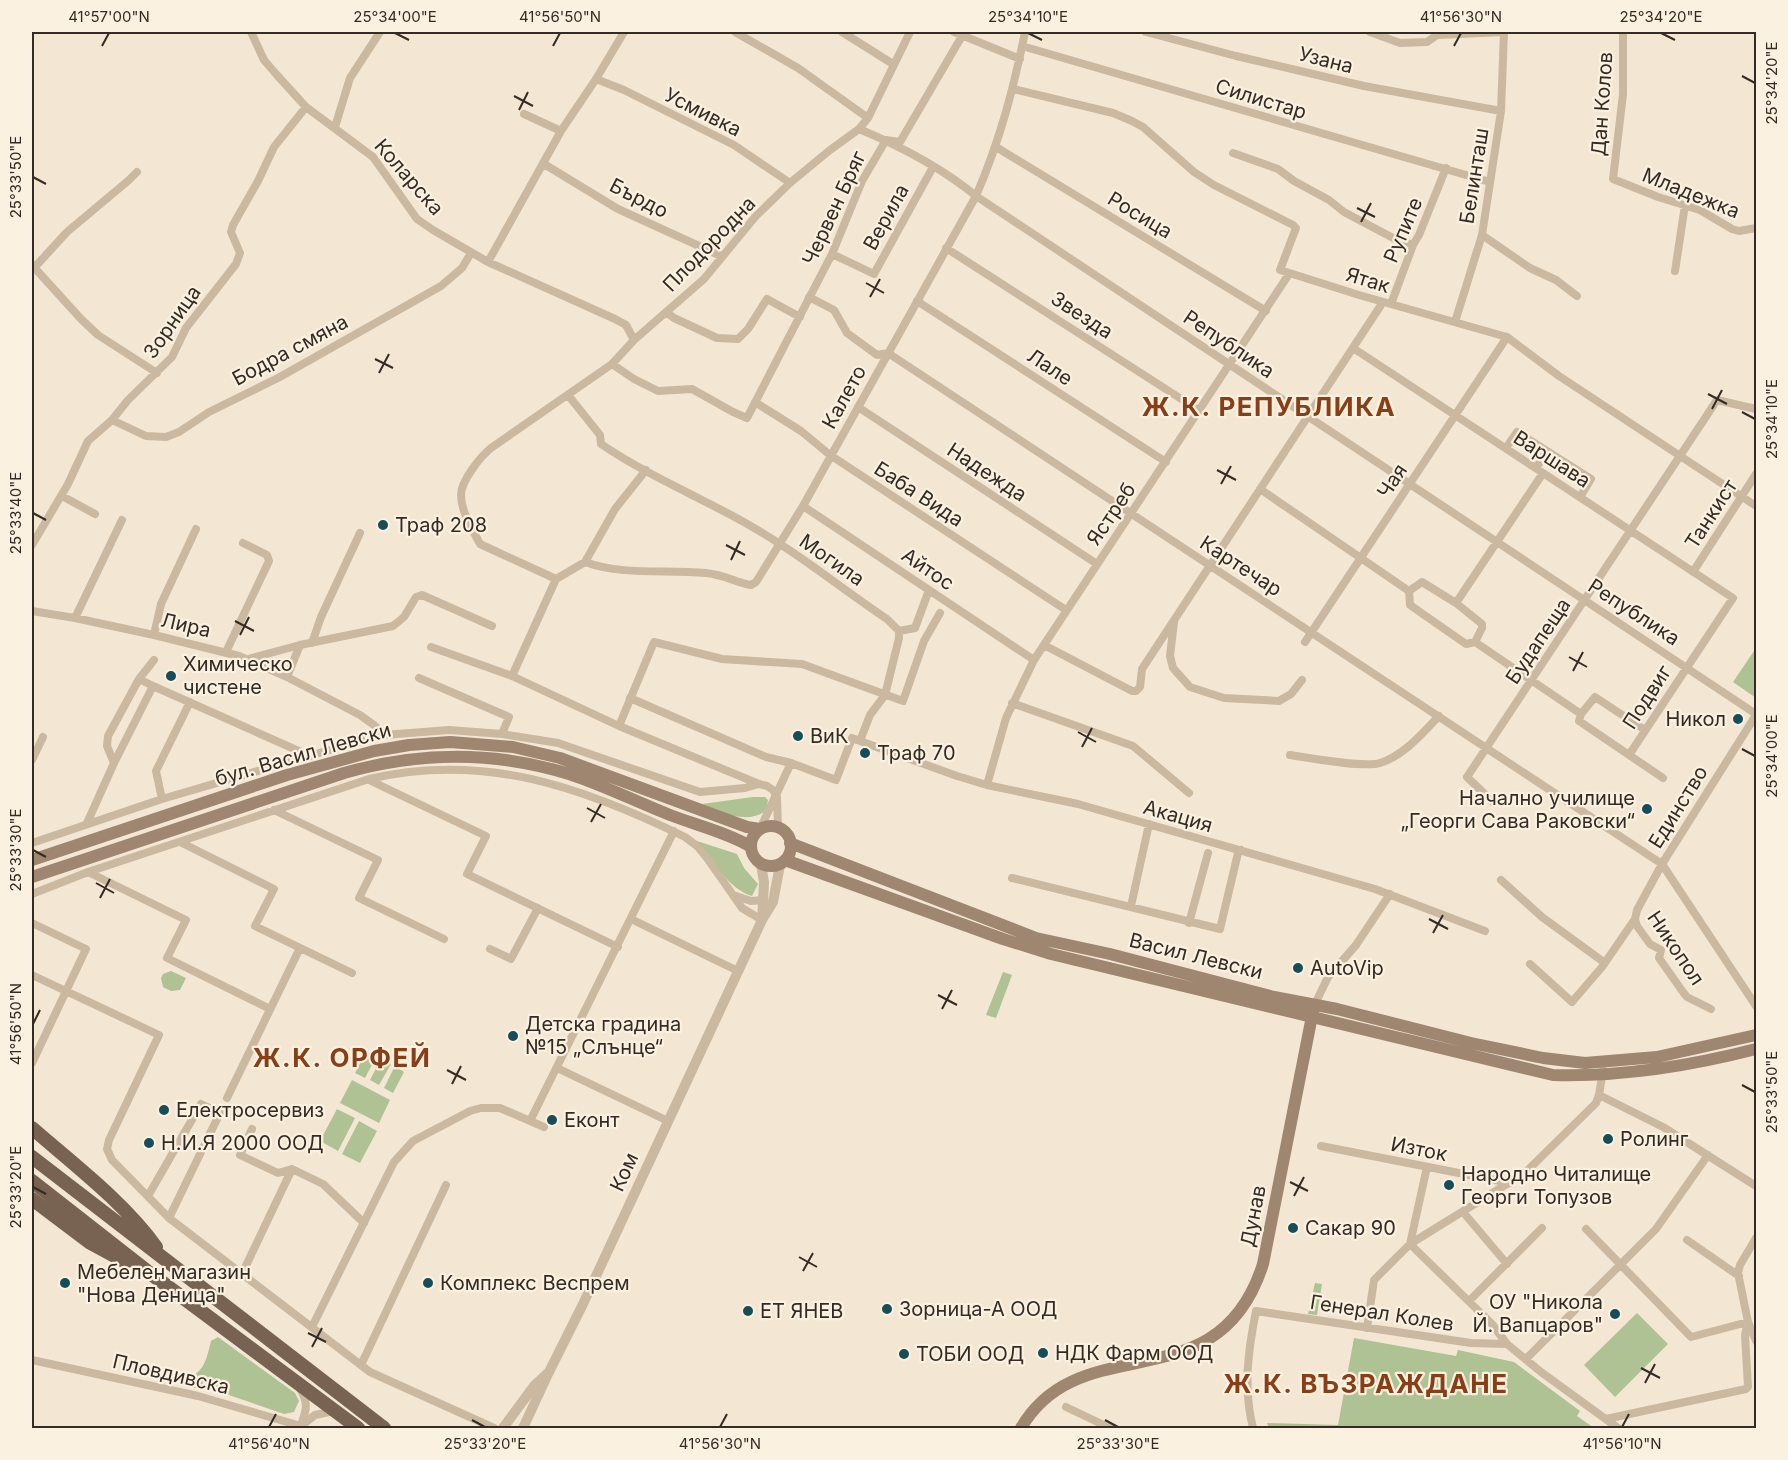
<svg xmlns="http://www.w3.org/2000/svg" width="1788" height="1460" font-family="Inter,sans-serif">
<style>
.green{fill:#aec293}
.lines{fill:none;stroke-linecap:round;stroke-linejoin:round}
.minor{stroke:#cbb8a0;stroke-width:8}
.tertiary{stroke:#cbb8a0;stroke-width:10}
.secondary{stroke:#9f8671;stroke-width:12}
.primary{stroke:#786353;stroke-width:14}
.ticks{fill:none;stroke:#342b24;stroke-width:2}
.poi-dot{fill:#164d59;stroke:#faf1e0;stroke-width:2}
.labels{text-anchor:middle;dominant-baseline:central;stroke-width:4.5;stroke-linejoin:round;paint-order:stroke}
.street-label{font-size:20px;fill:#342b24;stroke:#faf1e0}
.poi-label{font-size:20px;fill:#342b24;stroke:#faf1e0;text-anchor:start}
.district-label{font-size:26px;font-weight:bold;letter-spacing:1.5px;fill:#8a3e16;stroke:#faf1e0}
.neatline{fill:none;stroke:#342b24;stroke-width:2}
.ticks-label{font-size:15px;text-anchor:middle;fill:#342b24}
</style>
<rect width="100%" height="100%" fill="#f3e7d4"/>
<path class="green" d="M1756,648V698L1733,682Z
M753,797H765L768,800L766,811C745,825 723,812 702,804Z
M697,841L737,854L744,868L758,884L752,896C728,889 712,859 697,841Z
M171,971L186,978L180,990L171,991L163,987L161,978L163,974Z
M1003,972L1012,975L996,1018L986,1015Z
M366,1052L376,1057L365,1078L355,1073Z
M381,1059L391,1064L379,1085L370,1080Z
M395,1066L404,1072L393,1093L384,1088Z
M352,1080L390,1100L379,1123L340,1103Z
M337,1109L355,1118L338,1151L320,1141Z
M359,1121L377,1131L360,1163L342,1154Z
M1315,1283L1322,1284L1317,1315L1308,1314Z
M1637,1313L1668,1344L1615,1397L1584,1365Z
M218,1337L295,1393L299,1401L294,1412L284,1414L223,1393L180,1385L181,1380C204,1375 206,1361 211,1341Z
M1354,1338L1456,1356L1458,1350L1514,1362L1580,1411L1577,1416L1594,1428H1269L1267,1423L1338,1425Z"/>
<g class="lines">
<path class="minor" d="M251,32L264,60L276,74L306,107L373,157L417,219L433,230L488,262L615,319L626,325L634,340
M735,32L798,68L868,118
M842,32L893,64
M954,32L1020,59
M1146,32L1236,56L1364,86L1501,111
M1370,32L1400,43L1427,42L1437,35L1504,32
M1623,32V94L1613,179L1658,197L1700,210L1732,229L1739,231L1756,228
M1022,46L1490,182
M596,79L624,90L734,145L790,183
M1013,89L1113,113L1132,121L1143,127L1194,172L1214,185L1293,225L1296,228L1280,270L1359,295L1507,337L1559,376L1756,506
M524,114L561,131
M335,127L350,78L380,32
M859,129C900,146 942,168 976,196L1756,714
M996,147L1266,311
M1233,153L1278,169L1294,181L1329,200L1344,212L1395,239L1413,245
M544,164L618,209L721,256
M1482,235L1530,268L1556,280L1577,296
M946,248L1200,411
M832,254L874,274L933,167
M488,262L561,131L596,79L624,32
M32,265L81,319L98,335L157,373
M34,268L67,232L129,180L137,172
M1675,271L1685,205
M809,297L834,310L847,333L877,355L888,353L1662,864L1756,1006
M917,301L1166,462
M1391,304L1413,245L1419,235L1446,168
M666,312L674,318L717,338L738,339L748,329L767,299L800,317
M1455,322L1482,235L1501,111L1504,32
M1353,348L1733,598L1629,755
M612,364L634,379L658,391L692,389L733,412L747,418L832,254L862,181L886,140L900,142L962,36
M568,395L600,435L601,444C645,474 695,495 742,521C793,549 838,586 887,619L899,631V638L885,695L870,715L860,741L852,738L836,780L791,763
M755,402L801,431L830,455L1066,610
M858,407L1097,564
M112,420L146,436L166,437L179,432L209,412L278,378L441,286L462,268L471,253
M1506,448L1517,432L1591,479L1580,497
M1536,468L1547,451
M1260,489L1409,591L1410,605L1466,644L1475,642
M62,496L95,514
M803,506L1034,660
M32,545L68,484L88,441L112,420L128,400L172,357L186,328L236,264L240,253L231,232L233,225L258,181L274,147L306,107
M585,562L615,509L646,470
M1693,572L1756,474
M556,579L585,562C623,576 666,569 706,573C725,575 735,582 751,585L756,582L803,506L976,196C1000,140 1013,91 1025,32
M1409,591L1422,582L1456,603L1482,624V628L1475,642L1581,714
M1456,603L1543,473
M32,611L75,618L154,635L239,656L287,677L360,715L374,725L384,735
M75,618L122,520
M1174,622L1170,656L1173,668L1190,687L1224,698L1279,701L1291,694L1302,680
M899,631L915,628L929,590
M154,635L161,604L196,529
M1305,642L1507,337
M312,643L321,617L360,533
M1044,645L1132,691H1136L1140,687L1142,669L1383,302
M431,647L512,676L619,726L759,784
M226,652L269,561L267,555L243,543
M248,659L300,645L393,626L404,617L416,597L422,595L492,626
M512,676L556,579L480,544C473,530 461,512 461,495C461,481 480,457 491,448L612,364L634,340L704,279L755,217L790,183L830,150L859,129L868,118L910,32
M287,677L300,645
M419,678L509,717L502,734
M153,686L310,756
M630,698L766,757L791,763L760,829
M1012,703L1133,746L1189,793
M619,726L654,642L722,659L802,664L903,701L924,641L940,613
M1645,730L1595,697L1581,714L1579,721L1663,778
M860,741L957,776L987,785L1078,804L1375,889L1485,931
M1290,755C1310,758 1363,768 1380,763C1403,756 1423,733 1439,716
M32,760L43,737
M114,763L107,746L108,736L139,679L154,660
M369,780L486,836L467,874L618,947
M987,785L1006,718L1034,660L1289,274
M162,799L156,771L190,702
M1494,803L1467,777L1717,400L1756,409
M274,810L378,860L359,898L444,939
M87,823L114,763L153,686L139,679
M180,842L274,889L255,926L352,973
M32,843L162,799L350,744L384,735L449,730L502,734L558,743L700,792L745,788L759,784L767,786L773,790L777,797L778,828
M88,872L186,920L167,958L270,1009
M1012,878L1220,929L1238,853L1241,850
M1501,880L1542,917L1605,963
M32,894L88,872L369,779C484,752 583,787 685,837L697,846L707,858L742,908L762,920
M733,895L751,901L763,900
M1131,906L1149,824
M631,919L738,971
M32,923L86,949L32,1063
M1189,923L1208,853
M490,949L511,959L538,908
M1530,964L1572,1002L1602,967L1635,919
M32,975L159,1035L109,1140L107,1149L112,1160L169,1218L370,1372L494,1428
M1315,1004L1328,977L1356,945L1390,894
M1711,1009L1687,997L1683,992L1659,958L1661,950L1650,944L1637,926L1635,919L1637,910L1662,864L1756,715
M557,1068L668,1121
M1599,1095L1663,1127L1756,1186
M227,1098L300,948
M530,1121L674,831
M252,1129L240,1155L278,1173L292,1169L323,1184L364,1223
M1321,1146L1510,1183
M1427,1167L1410,1244L1492,1324L1507,1344
M148,1196L201,1104L220,1113L169,1218
M1463,1212L1507,1264
M1586,1229L1691,1337L1748,1322L1756,1341
M1687,1240L1739,1276
M242,1274L292,1169
M1469,1301L1542,1228
M312,1327L394,1162L413,1141L470,1111L481,1108H500L544,1127
M1367,1328L1374,1280L1410,1244L1525,1173L1596,1103L1599,1095L1603,1070
M1526,1359L1656,1229L1708,1155
M32,1360L198,1396L301,1426
M361,1365L446,1185
M299,1387C310,1405 306,1410 300,1428
M1066,1407L1110,1428
M1606,1419L1746,1389L1748,1387L1745,1335L1748,1322L1738,1273L1740,1265L1756,1238
M301,1426L315,1415L334,1411
M1253,1428C1243,1388 1248,1351 1256,1311L1471,1343L1507,1344L1541,1372L1618,1428"/>
<path class="tertiary" d="M761,864L764,882L762,920
M503,1428L534,1386L549,1372L583,1304L762,920L773,902L780,865
M523,1428L548,1374"/>
<path class="secondary" d="M751 846a20 20 0 1 1 40 0a20 20 0 1 1-40 0Z
M790,843L1036,938L1110,954L1274,997L1337,1009L1471,1043L1543,1058L1585,1063L1657,1057L1756,1035
M32,860L287,775L374,751L409,745L450,742L513,747L560,758L747,827L760,829
M785,860L1003,939L1051,954L1553,1075C1622,1077 1690,1066 1756,1049
M32,877L344,773C418,752 495,751 569,774C603,785 637,802 670,815C693,824 732,834 751,847
M1021,1428C1081,1325 1218,1406 1263,1264L1313,1011"/>
<path class="primary" d="M32,1128C72,1163 125,1203 156,1247
M32,1157L384,1428
M32,1181L147,1271L358,1428
M32,1199L89,1242L126,1262"/>
</g>
<path class="ticks" d="M395,33L409,40M1028,33L1042,40M1661,33L1675,40M102,46L109,33M553,46L560,33M1454,46L1461,33M1742,76L1755,83M514,96L533,106M519,110L528,92M33,177L46,184M1357,208L1375,217M1361,222L1371,203M866,283L884,293M870,297L880,279M375,359L393,368M379,373L389,354M1708,394L1727,404M1712,409L1722,390M1742,412L1755,419M1217,470L1236,480M1221,484L1231,466M33,513L46,520M726,545L745,555M731,560L740,541M235,621L254,631M240,635L249,617M1569,657L1587,667M1573,671L1583,652M1078,732L1096,742M1082,747L1092,728M1742,749L1755,756M587,808L605,818M591,822L601,804M33,850L46,857M96,883L114,893M100,898L110,879M1429,919L1448,929M1433,933L1443,915M938,995L957,1005M942,1009L952,990M33,1024L40,1010M447,1070L466,1080M452,1084L461,1066M1742,1085L1755,1092M1290,1182L1308,1191M33,1187L46,1194M1294,1196L1304,1177M799,1257L817,1267M803,1271L813,1253M308,1333L326,1342M312,1347L322,1328M1641,1368L1660,1378M1645,1383L1655,1364M472,1420L485,1427M1105,1420L1118,1427M269,1427L276,1414M720,1427L727,1414M1622,1427L1629,1414"/>
<g class="poi-dot">
<circle cx="383" cy="525" r="6"/>
<circle cx="171" cy="676" r="6"/>
<circle cx="1738" cy="719" r="6"/>
<circle cx="798" cy="736" r="6"/>
<circle cx="865" cy="753" r="6"/>
<circle cx="1647" cy="809" r="6"/>
<circle cx="1298" cy="968" r="6"/>
<circle cx="513" cy="1036" r="6"/>
<circle cx="164" cy="1110" r="6"/>
<circle cx="552" cy="1120" r="6"/>
<circle cx="1608" cy="1139" r="6"/>
<circle cx="149" cy="1143" r="6"/>
<circle cx="1449" cy="1185" r="6"/>
<circle cx="1293" cy="1228" r="6"/>
<circle cx="65" cy="1283" r="6"/>
<circle cx="428" cy="1283" r="6"/>
<circle cx="887" cy="1309" r="6"/>
<circle cx="748" cy="1311" r="6"/>
<circle cx="1615" cy="1314" r="6"/>
<circle cx="1043" cy="1353" r="6"/>
<circle cx="904" cy="1354" r="6"/>
</g>
<g class="labels">
<g class="street-label">
<text transform="translate(1326 60) rotate(14)">Узана</text>
<text transform="translate(1261 99) rotate(17)">Силистар</text>
<text transform="translate(1602 104) rotate(-86)">Дан Колов</text>
<text transform="translate(703 112) rotate(27)">Усмивка</text>
<text transform="translate(1474 176) rotate(-81)">Белинташ</text>
<text transform="translate(409 177) rotate(49)">Коларска</text>
<text transform="translate(1691 193) rotate(22)">Младежка</text>
<text transform="translate(639 198) rotate(27)">Бърдо</text>
<text transform="translate(834 208) rotate(-65)">Червен Бряг</text>
<text transform="translate(1140 215) rotate(31)">Росица</text>
<text transform="translate(886 217) rotate(-61)">Верила</text>
<text transform="translate(1403 230) rotate(-67)">Рупите</text>
<text transform="translate(709 244) rotate(-46)">Плодородна</text>
<text transform="translate(1368 280) rotate(17)">Ятак</text>
<text transform="translate(1082 315) rotate(33)">Звезда</text>
<text transform="translate(172 322) rotate(-55)">Зорница</text>
<text transform="translate(1229 344) rotate(34)">Република</text>
<text transform="translate(290 350) rotate(-28)">Бодра смяна</text>
<text transform="translate(1050 367) rotate(33)">Лале</text>
<text transform="translate(844 397) rotate(-61)">Калето</text>
<text transform="translate(1552 459) rotate(33)">Варшава</text>
<text transform="translate(987 472) rotate(33)">Надежда</text>
<text transform="translate(1392 481) rotate(-56)">Чая</text>
<text transform="translate(919 494) rotate(33)">Баба Вида</text>
<text transform="translate(1111 514) rotate(-56)">Ястреб</text>
<text transform="translate(1711 514) rotate(-57)">Танкист</text>
<text transform="translate(832 560) rotate(35)">Могила</text>
<text transform="translate(1241 566) rotate(33)">Картечар</text>
<text transform="translate(928 569) rotate(34)">Айтос</text>
<text transform="translate(1634 612) rotate(33)">Република</text>
<text transform="translate(186 625) rotate(13)">Лира</text>
<text transform="translate(1538 641) rotate(-56)">Будапеща</text>
<text transform="translate(1647 697) rotate(-57)">Подвиг</text>
<text transform="translate(303 754) rotate(-16)">бул. Васил Левски</text>
<text transform="translate(1678 807) rotate(-58)">Единство</text>
<text transform="translate(1178 816) rotate(16)">Акация</text>
<text transform="translate(1676 948) rotate(56)">Никопол</text>
<text transform="translate(1196 956) rotate(14)">Васил Левски</text>
<text transform="translate(1419 1149) rotate(11)">Изток</text>
<text transform="translate(624 1172) rotate(-65)">Ком</text>
<text transform="translate(1253 1216) rotate(-79)">Дунав</text>
<text transform="translate(1382 1313) rotate(9)">Генерал Колев</text>
<text transform="translate(171 1374) rotate(13)">Пловдивска</text>
</g>
<g class="poi-label">
<text x="395" y="525">Траф 208</text>
<text x="183" y="664">Химическо<tspan x="183" dy="23">чистене</tspan></text>
<text x="1726" y="719" text-anchor="end">Никол</text>
<text x="810" y="736">ВиК</text>
<text x="877" y="753">Траф 70</text>
<text x="1635" y="798" text-anchor="end">Начално училище<tspan x="1635" dy="23">„Георги Сава Раковски“</tspan></text>
<text x="1310" y="968">AutoVip</text>
<text x="525" y="1024">Детска градина<tspan x="525" dy="23">№15 „Слънце“</tspan></text>
<text x="176" y="1110">Електросервиз</text>
<text x="564" y="1120">Еконт</text>
<text x="1620" y="1139">Ролинг</text>
<text x="161" y="1143">Н.И.Я 2000 ООД</text>
<text x="1461" y="1174">Народно Читалище<tspan x="1461" dy="23">Георги Топузов</tspan></text>
<text x="1305" y="1228">Сакар 90</text>
<text x="77" y="1272">Мебелен магазин<tspan x="77" dy="23">"Нова Деница"</tspan></text>
<text x="440" y="1283">Комплекс Веспрем</text>
<text x="1603" y="1302" text-anchor="end">ОУ "Никола<tspan x="1603" dy="23">Й. Вапцаров"</tspan></text>
<text x="899" y="1309">Зорница-А ООД</text>
<text x="760" y="1311">ЕТ ЯНЕВ</text>
<text x="1055" y="1353">НДК Фарм ООД</text>
<text x="916" y="1354">ТОБИ ООД</text>
</g>
<g class="district-label">
<text x="1269" y="406">Ж.К. РЕПУБЛИКА</text>
<text x="342" y="1057">Ж.К. ОРФЕЙ</text>
<text x="1366" y="1383">Ж.К. ВЪЗРАЖДАНЕ</text>
</g>
</g>
<rect width="1788" height="1460" fill="none" stroke="#faf1e0" stroke-width="66"/>
<rect x="33" y="33" width="1722" height="1394" class="neatline"/>
<g class="ticks-label">
<text x="109" y="22">41°57'00"N</text>
<text x="395" y="22">25°34'00"E</text>
<text x="560" y="22">41°56'50"N</text>
<text x="1028" y="22">25°34'10"E</text>
<text x="1461" y="22">41°56'30"N</text>
<text x="1661" y="22">25°34'20"E</text>
<text transform="translate(1772 83) rotate(-90)" y="5">25°34'20"E</text>
<text transform="translate(16 177) rotate(-90)" y="5">25°33'50"E</text>
<text transform="translate(1772 419) rotate(-90)" y="5">25°34'10"E</text>
<text transform="translate(16 513) rotate(-90)" y="5">25°33'40"E</text>
<text transform="translate(1772 756) rotate(-90)" y="5">25°34'00"E</text>
<text transform="translate(16 850) rotate(-90)" y="5">25°33'30"E</text>
<text transform="translate(16 1024) rotate(-90)" y="5">41°56'50"N</text>
<text transform="translate(1772 1092) rotate(-90)" y="5">25°33'50"E</text>
<text transform="translate(16 1187) rotate(-90)" y="5">25°33'20"E</text>
<text x="269" y="1449">41°56'40"N</text>
<text x="485" y="1449">25°33'20"E</text>
<text x="720" y="1449">41°56'30"N</text>
<text x="1118" y="1449">25°33'30"E</text>
<text x="1622" y="1449">41°56'10"N</text>
</g>
</svg>
